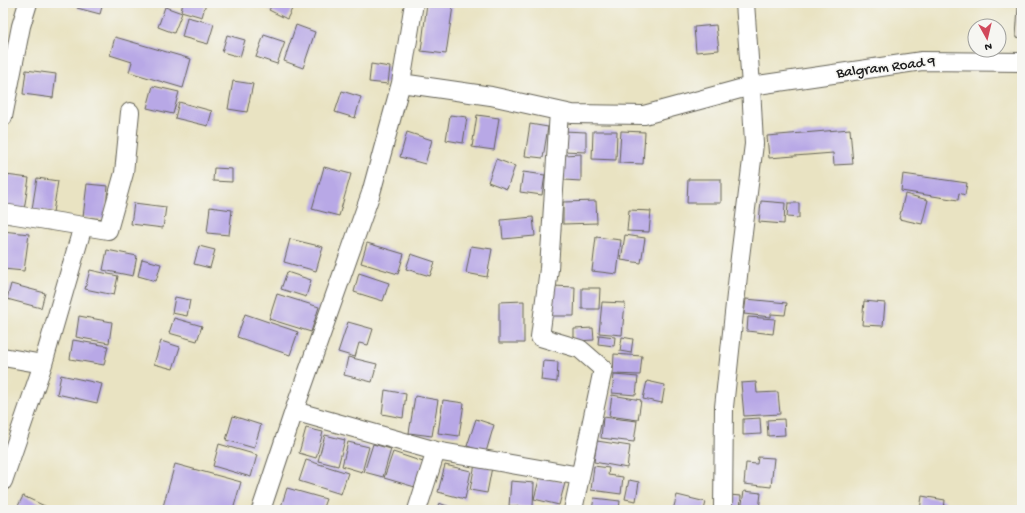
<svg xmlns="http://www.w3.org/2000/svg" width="1025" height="513" font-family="'Gochi Hand',sans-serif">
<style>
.building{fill:#b8a8e6}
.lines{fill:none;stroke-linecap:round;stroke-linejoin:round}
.minor-casing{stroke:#646256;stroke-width:20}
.minor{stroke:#fff;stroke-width:18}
.labels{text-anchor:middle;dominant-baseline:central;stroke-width:3.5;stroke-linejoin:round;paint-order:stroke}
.street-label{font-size:15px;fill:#1c1c1c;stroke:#f6f6f2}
</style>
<rect width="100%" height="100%" fill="#f6f6f2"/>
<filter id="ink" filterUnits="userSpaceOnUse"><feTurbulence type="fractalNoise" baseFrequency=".025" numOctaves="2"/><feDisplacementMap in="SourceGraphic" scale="8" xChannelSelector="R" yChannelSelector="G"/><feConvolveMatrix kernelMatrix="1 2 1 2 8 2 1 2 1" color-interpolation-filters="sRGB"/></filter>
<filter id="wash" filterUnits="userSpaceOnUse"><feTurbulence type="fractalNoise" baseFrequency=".012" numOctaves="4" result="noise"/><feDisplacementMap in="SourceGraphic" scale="16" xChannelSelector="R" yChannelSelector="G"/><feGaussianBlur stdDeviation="0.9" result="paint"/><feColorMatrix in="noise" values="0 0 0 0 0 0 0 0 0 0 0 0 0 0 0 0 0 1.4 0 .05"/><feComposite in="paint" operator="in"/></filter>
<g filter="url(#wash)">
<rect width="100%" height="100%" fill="#e9e3c2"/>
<g id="blocks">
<path class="building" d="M78,3H103L100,14L77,8Z
M183,3H206L202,17L181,11Z
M273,3H295L287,19L269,10Z
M427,3L453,6L446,54L421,51Z
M165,7L182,13L174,33L158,27Z
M1018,7H1022V38L1016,37Z
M187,17L214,24L208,44L182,37Z
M296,25L315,32L303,68L284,61Z
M716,25L719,50L696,52L694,27Z
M227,35L245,40L240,57L222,52Z
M264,35L285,42L277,64L256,57Z
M115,37L191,59L183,88L129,72L132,62L110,55Z
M371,64L390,67L388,84L369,82Z
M26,70L56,74L53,98L23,94Z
M233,81L253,84L247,112L228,109Z
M153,86L179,92L173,114L147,108Z
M342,91L361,97L355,118L335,112Z
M179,102L212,111L208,126L175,118Z
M450,115L467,117L463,143L446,140Z
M477,115L499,118L494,150L472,147Z
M530,124L548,127L543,158L525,156Z
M850,129L853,164L834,165L833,153L769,158L767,136Z
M563,131L586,132V152L563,151Z
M593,131H617L616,160L592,159Z
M621,131L645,132L643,164L619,163Z
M407,132L432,140L425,164L400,157Z
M581,154V181L564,180V155Z
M496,159L515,166L507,189L488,182Z
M324,167L351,174L339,216L312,209Z
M214,168L232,169V182L213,181Z
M523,172L545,175L542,195L520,192Z
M903,174L967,183L965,195L959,193L958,200L901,191Z
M6,175L29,178L24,210L3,206V196Z
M37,178L58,181L53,212L32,209Z
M688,179H721V203H687Z
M87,184L108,186L105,219L83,217Z
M905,194L928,200L922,224L899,219Z
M596,201L597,223L563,224V202Z
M761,201L785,203L784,224L759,222Z
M134,203L166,207L163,228L131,224Z
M788,203H799V218L787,217Z
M210,207L232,210L229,235L207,233Z
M629,210L651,211L649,232L627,231Z
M533,217L535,236L503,239L501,220Z
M3,231L29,234L24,271L3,269Z
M625,235L645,238L641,263L621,260Z
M596,237L621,240L617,274L592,271Z
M290,239L323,247L316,271L284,262Z
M367,243L404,254L398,274L361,263Z
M199,246L215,250L210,268L194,264Z
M471,246L492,249L487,277L466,273Z
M107,250L137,256L133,276L103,270Z
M411,254L435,262L430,276L406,269Z
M142,259L161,264L156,281L138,276Z
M90,270L118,276L114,295L85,289Z
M287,272L311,280L306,297L281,289Z
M359,273L389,283L383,301L354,292Z
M11,284L45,293L41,308L7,299Z
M553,286L575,287L574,316H552Z
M582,288H600L599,309H582Z
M277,294L319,307L311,332L269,319Z
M175,297L190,300L187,316L172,313Z
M746,299L787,303L785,315L771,314V317L744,314Z
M524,301V343H499V302Z
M864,301L885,303L883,326L862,325Z
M602,302L625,303L622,335L599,333Z
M245,314L298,332L290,355L237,337Z
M79,316L112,322L109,343L76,337Z
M748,317L775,319L773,334L747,331Z
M174,318L202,326L197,341L169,333Z
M348,322L373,329L368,345L359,343L355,357L338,352Z
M593,328L594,340L574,341V329Z
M599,335L615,337L614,346L598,344Z
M622,337L633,339L631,353L620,351Z
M73,340L108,346L104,365L70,359Z
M161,341L180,347L173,369L154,364Z
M614,354L642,356L640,375L613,374Z
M348,357L377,364L372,382L344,375Z
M543,361L558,362L557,382L541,380Z
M61,375L102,384L97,403L57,394Z
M614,375L638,377L636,395L612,393Z
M647,381L665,385L662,403L643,399Z
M756,382L757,393L778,392L780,414L744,416L741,383Z
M385,390L406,394L403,418L382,414Z
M612,395L641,400L638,420L609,416Z
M415,396L438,400L432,436L409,433Z
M443,400L464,403L459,436L438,433Z
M3,402L7,403L4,419H3Z
M233,416L261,425L254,448L226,440Z
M603,417L637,421L634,442L601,438Z
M760,418L761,434L743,435V419Z
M476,419L494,425L486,452L467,446Z
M784,419L785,435L768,436L767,420Z
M306,428L323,432L316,458L299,453Z
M325,435L345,440L338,466L318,461Z
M597,441L630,446L627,468L594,462Z
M348,442L369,447L362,472L342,466Z
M219,444L257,455L251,477L213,466Z
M373,444L391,449L383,477L364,472Z
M393,452L423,462L415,487L384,478Z
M758,457L774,458L771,487L744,484L746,463L757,464Z
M306,460L348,473L341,494L299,481Z
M175,464L241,482L233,510H162Z
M475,464L492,467L487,493L470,490Z
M445,465L471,471L465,499L438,492Z
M594,466L609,468L608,475L623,477L621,494L591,490Z
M540,476L565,483L559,505L534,499Z
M629,480L639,482L636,501L625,499Z
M511,481L534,483L533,507L509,506Z
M287,488L326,499L322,510H280Z
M744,491L761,493L759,510H741Z
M677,495L706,502L704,510H673Z
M729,495L741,496L740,510H727Z
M23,496L49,508V510H16Z
M922,496L945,500L944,510H920Z
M594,498L620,501L619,510H592Z
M439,503L458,510H436Z"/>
</g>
</g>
<g filter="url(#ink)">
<use href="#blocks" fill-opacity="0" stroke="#646256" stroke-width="1"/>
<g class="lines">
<g class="minor-casing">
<path id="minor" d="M401,83L491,96L572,114L644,115L751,86L922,61L1022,62
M559,111L549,269L540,337L580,349L603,369L573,510
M3,117L21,26L28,3
M3,213L108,230L124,173L130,112
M3,357L43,364
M294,411L436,451L580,476
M3,481L43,364L83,226
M261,510L294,411L371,193L401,83L414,3
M417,510L436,451
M723,510L724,407L740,257L754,144L751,86L745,3"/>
</g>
<use href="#minor" class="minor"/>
</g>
</g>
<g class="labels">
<g class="street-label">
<text transform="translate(886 68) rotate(-7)">Balgram Road 9</text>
</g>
</g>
<rect width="1025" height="513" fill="none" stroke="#f6f6f2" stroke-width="16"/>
<g transform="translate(987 38) rotate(172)"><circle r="19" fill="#f6f6f2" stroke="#9f9f9c"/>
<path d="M0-3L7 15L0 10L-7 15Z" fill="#d1495b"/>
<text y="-6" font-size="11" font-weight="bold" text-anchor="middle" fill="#1c1c1c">N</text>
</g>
</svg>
